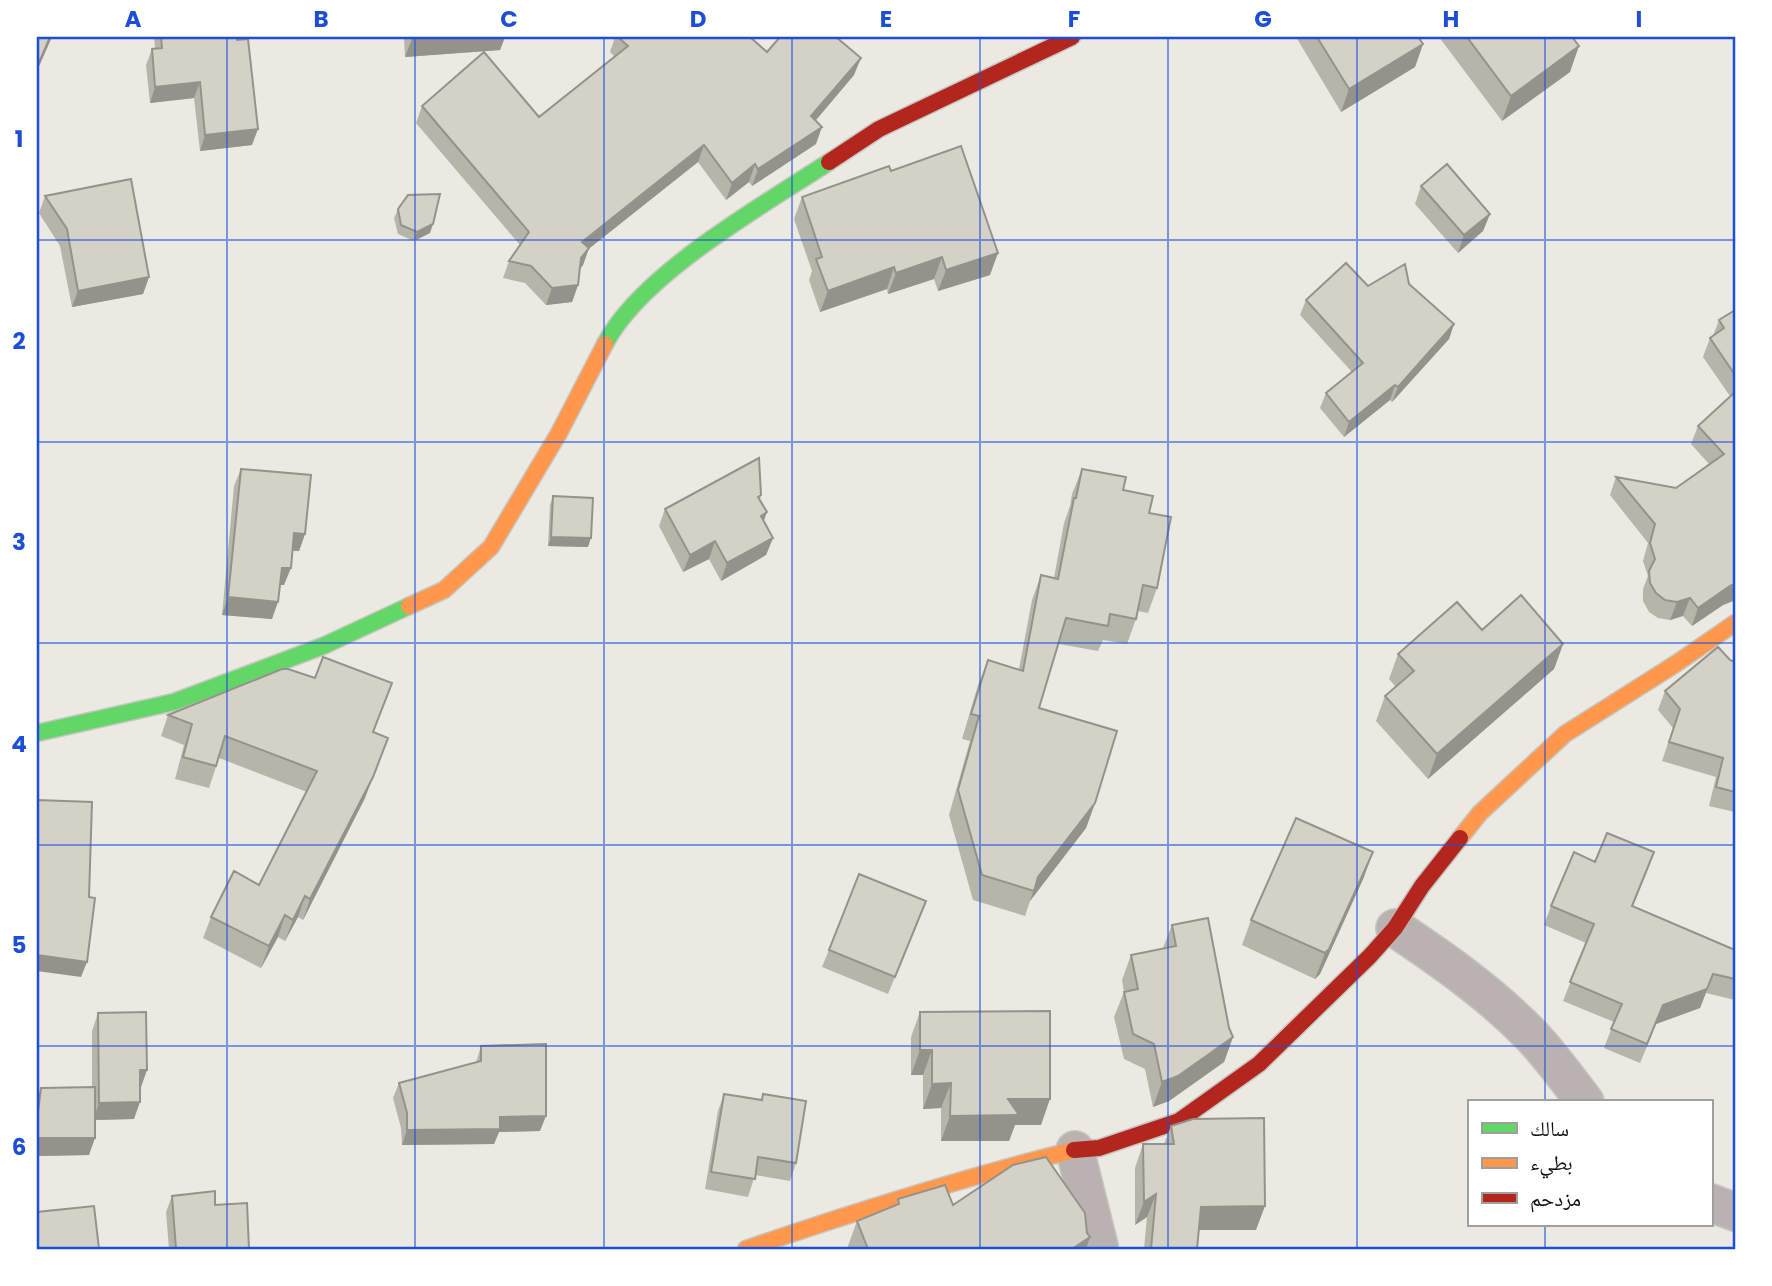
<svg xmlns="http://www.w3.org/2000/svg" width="1772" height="1286" font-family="Poppins,'Noto Naskh Arabic',sans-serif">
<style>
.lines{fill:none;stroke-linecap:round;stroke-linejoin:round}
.street-casing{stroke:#c6c5c1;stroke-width:40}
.fast-casing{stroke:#c6c5c1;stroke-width:19}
.slow-casing{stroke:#c6c5c1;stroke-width:19}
.jam-casing{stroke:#c6c5c1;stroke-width:19}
.street{stroke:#b9b2b0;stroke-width:37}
.fast{stroke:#63d668;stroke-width:16}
.slow{stroke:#ff974d;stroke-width:16}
.jam{stroke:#b3261e;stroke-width:16}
.wall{fill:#b6b5aa}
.shaded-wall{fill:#94938b}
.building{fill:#d4d2c6;stroke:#94938b;stroke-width:2}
.grid{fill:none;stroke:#1d4ed8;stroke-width:2;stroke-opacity:0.55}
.neatline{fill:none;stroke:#1d4ed8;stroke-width:2.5}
.grid-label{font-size:23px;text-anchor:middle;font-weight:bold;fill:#1d4ed8}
</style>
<rect width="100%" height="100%" fill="#eae9e2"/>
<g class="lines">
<g class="street-casing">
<path id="street" d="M1395,928C1443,960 1490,993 1531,1035C1551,1056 1568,1080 1585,1102
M1075,1150L1099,1246L1097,1249
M1711,1203L1735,1212"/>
</g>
<g class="fast-casing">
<path id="fast" d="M605,344C641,274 762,206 829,162
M37,733L174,702L323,646L409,606"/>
</g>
<g class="slow-casing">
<path id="slow" d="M409,606L444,590L491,547L559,433L605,344
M1460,838L1480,813L1565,734L1677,663L1735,623
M746,1249C854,1212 962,1178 1074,1150"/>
</g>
<g class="jam-casing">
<path id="jam" d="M829,162L879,129L1072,37
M1074,1150L1099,1148L1179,1121L1259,1064L1370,956L1395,928L1422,886L1460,838"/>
</g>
<use href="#street" class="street"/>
<use href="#fast" class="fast"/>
<use href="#slow" class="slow"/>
<use href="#jam" class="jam"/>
</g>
<path class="wall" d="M154,37H237L252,145L200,151L194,98L150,103L146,65L152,49L155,48Z
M404,37H505L500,50L405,57Z
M615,37L767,52L854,75L816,120V144L752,186L749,182L726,200L698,162L589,248L583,265L580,269L578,285L572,302L546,305L525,283L503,278L509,261L520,245L416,123L422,106L539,117L615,57L610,52Z
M1296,37H1418L1423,44L1415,67L1341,112Z
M1439,37H1572L1570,72L1502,121Z
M891,171L990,275L938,291L934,279L888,294L887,289L820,312L809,280L812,271L794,219L802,197Z
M1421,186L1490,214L1483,231L1458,253L1415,204Z
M45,196L149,277L143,294L72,307L60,246L39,213Z
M398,209L430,233L414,241L398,234L394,218Z
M1409,284L1454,324L1449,339L1392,402L1390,400L1344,437L1320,408L1326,393L1352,372L1300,315L1306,300L1368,286Z
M1735,310V602L1733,601L1723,605L1692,626L1683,616L1670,620L1658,618L1649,612L1643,601V589L1648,576L1643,561L1648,543L1610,495L1616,477L1676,488L1709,464L1691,444L1698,426L1730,396L1703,357L1710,338L1713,336L1719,320Z
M241,469L305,534L299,551H292L284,585H280L272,619L222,615L234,486Z
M1082,469L1123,490L1149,513L1157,588L1148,613L1138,611L1136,619L1127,644L1103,640L1098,651L1059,644L1039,708L1095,803L1086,828L1030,901L1025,916L973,900L949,815L970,741L962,739L978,685L988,660L1019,669L1032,600L1041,575L1054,578L1064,523L1070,506L1072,494Z
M761,495L760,499L764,522L773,538L766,555L721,581L709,559L683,572L659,526L665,509Z
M553,496L588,547L548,546L550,505Z
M1482,630L1563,644L1554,669L1428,779L1376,721L1385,696L1396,687L1389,679L1398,654Z
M1730,660L1735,662V812L1709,806L1716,777L1662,761L1673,728L1658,710L1665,691Z
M315,678L384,704L373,733L365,798L303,920L298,917L285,941L278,937L261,968L203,938L211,917L259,885L307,792L219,758L209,788L175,779L184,745L161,736L168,715Z
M1595,862L1647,871L1632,906L1735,950V1000L1706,993L1700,1008L1656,1024L1640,1063L1604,1048L1614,1022L1563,1001L1586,943L1544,925L1551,906Z
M1364,877L1320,974L1315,979L1242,945L1251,920Z
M919,919L888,994L822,967L829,950Z
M1172,925L1233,1037L1224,1062L1169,1101L1153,1107L1145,1069L1124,1059L1114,1017L1124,992L1122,980L1131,955L1163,948Z
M920,1012L1041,1125H1015L1009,1141H941V1108L923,1109V1075H911V1037Z
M98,1013L147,1070L140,1087L134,1119L95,1120L89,1155L37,1156V1099L41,1088L92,1087V1031Z
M481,1046L540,1131L499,1132L494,1144L402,1145L401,1128L393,1098L399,1083L476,1063Z
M724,1094L761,1100L763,1094L796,1163L790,1181L755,1175L748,1197L705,1189L718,1111Z
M1171,1126L1256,1230H1198L1197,1249H1144L1147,1217L1135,1225V1168L1143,1144H1164Z
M172,1196L215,1205L249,1249H169L166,1212Z
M898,1199L953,1205L1087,1233L1090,1237L1086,1249H849L848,1246L857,1221L896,1205Z"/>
<path class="shaded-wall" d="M50,37H52L37,71V68Z
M447,37H505L500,50L405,57L412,39Z
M1423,44L1415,67L1341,112L1349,89Z
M1579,46L1570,72L1502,121L1511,96Z
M861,58L854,75L805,133L811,116Z
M200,82L194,98L150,103L155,87Z
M822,127L816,144L752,186L758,169Z
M258,129L252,145L200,151L205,135Z
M704,145L698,162L576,259L582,242Z
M755,164L749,182L726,200L732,183Z
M1490,214L1483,231L1458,253L1464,235Z
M433,224L430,233L414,241L417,232Z
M589,248L583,265L575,275L581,258Z
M998,253L990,275L938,291L946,270Z
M942,257L934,279L888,294L896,273Z
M894,267L887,289L820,312L828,291Z
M149,277L143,294L72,307L78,291Z
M578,285L572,302L546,305L552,288Z
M1454,324L1449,339L1392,402L1398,387Z
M1395,385L1390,400L1344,437L1349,422Z
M767,512L761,529V516Z
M294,533L305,534L299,551L288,550Z
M551,537L591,538L588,547L548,546Z
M773,538L766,555L721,581L727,563Z
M715,541L709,559L683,572L690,555Z
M282,568H291L284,585H276Z
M1735,584V602L1733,601L1723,605L1692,626L1698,608L1730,586Z
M228,597L278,602L272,619L222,615Z
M1690,598L1683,616L1670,620L1677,602Z
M1563,644L1554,669L1428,779L1437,754Z
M388,738L365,798L303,920L310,899Z
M1095,803L1086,828L1030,901L1038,877Z
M1373,852L1364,877L1320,974L1315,979L1325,953Z
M1654,852L1647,871L1625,925L1632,906Z
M305,896L298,917L285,941L293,920Z
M285,915L278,937L261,968L269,946Z
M37,955L87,962L81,977L37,971Z
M1713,974L1700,1008L1656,1024L1640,1063L1663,1005Z
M1233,1037L1224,1062L1169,1101L1153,1107L1162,1082Z
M920,1050H932L923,1075H911Z
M140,1070H147L141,1087L134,1088Z
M951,1083L941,1108L923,1109L932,1084Z
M1008,1099H1050L1041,1125H1015L1009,1141H941L950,1116Z
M140,1102L134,1119L93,1120L99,1103Z
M546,1116L540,1131L499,1132L494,1144L402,1145L407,1130L500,1117Z
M37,1138H95L89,1155L37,1156Z
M1156,1194L1147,1217L1135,1225L1144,1202Z
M1265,1206L1256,1230H1192L1201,1207Z
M1090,1237L1086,1249H1072Z"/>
<path class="building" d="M37,37H50L38,65H37Z
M161,37H237V40L248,39L258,129L205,135L200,82L155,87L152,49L162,48Z
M411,37H447L412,39Z
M618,37H750L767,52L780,37H836L861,58L811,116L822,127L758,169L755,164L732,183L704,145L582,242L589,248L581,258L578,285L552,288L531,266L509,261L529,232L422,106L484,52L539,117L628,46Z
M1317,37H1418L1423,44L1349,89Z
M1467,37H1572L1579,46L1511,96Z
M961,146L998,253L946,270L942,257L896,273L894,267L828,291L816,259L822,257L802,197L889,166L891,171Z
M1447,164L1490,214L1464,235L1421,186Z
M131,179L149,277L78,291L67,229L45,196Z
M440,194L433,224L417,232L401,225L398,209L408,195Z
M1346,263L1368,286L1405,264L1409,284L1454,324L1398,387L1395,385L1349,422L1326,393L1363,363L1306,300Z
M1735,310V375L1710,338L1724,328L1719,320Z
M1735,392V584L1730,586L1698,608L1690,598L1677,602L1665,600L1656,593L1650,583L1649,571L1655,559L1650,543L1655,524L1616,477L1676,488L1724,454L1698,426Z
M759,458L761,495L758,497L767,512L761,516L773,538L727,563L715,541L690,555L665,509Z
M241,469L311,475L305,534L294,533L291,568H282L278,602L228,597Z
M1082,469L1126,477L1123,490L1153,496L1149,513L1171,517L1157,588L1143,585L1136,619L1110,614L1108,626L1066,618L1039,708L1117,731L1095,803L1038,877L1034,891L982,875L958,790L979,716L971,714L988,660L1023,671L1041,575L1058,579L1074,498H1076Z
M553,496L593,498L591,538L551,537Z
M1521,595L1563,644L1437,754L1385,696L1414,671L1398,654L1457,602L1482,630Z
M1718,647L1730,660L1735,662V792L1716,787L1723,758L1669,742L1680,709L1665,691Z
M323,657L392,683L373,732L388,738L373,777L310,899L305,896L293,920L285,915L269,946L211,917L234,871L259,885L317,771L225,736L216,766L183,757L192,724L168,715L282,669H288L315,678Z
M37,800L92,802L89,897L95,898L87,962L37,955Z
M1296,818L1373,852L1329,949L1325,953L1251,920Z
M1607,833L1654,852L1632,906L1735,950V979L1713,974L1707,989L1663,1005L1647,1044L1611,1029L1622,1004L1570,982L1594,924L1551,906L1574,852L1595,862Z
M859,874L926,901L895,977L829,950Z
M1208,918L1229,1028L1233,1037L1178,1076L1162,1082L1154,1044L1133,1034L1124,992L1138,989L1131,955L1176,946L1172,925Z
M1050,1011V1099H1008L1019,1115L950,1116L951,1083L932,1084V1050H920V1012Z
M146,1012L147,1070H140V1102L99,1103L98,1013Z
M546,1044V1116L500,1117V1129L407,1130V1113L399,1083L481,1061V1046Z
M95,1087V1138H37V1119L41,1088Z
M724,1094L762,1100L763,1094L806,1101L796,1163L758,1157L755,1179L711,1172Z
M1264,1118L1265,1206L1201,1207L1197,1249H1151L1156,1194L1144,1202L1143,1144H1174L1171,1126L1193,1119Z
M1046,1157L1085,1213L1087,1233L1090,1237L1072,1249H868L857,1221L899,1204L898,1199L945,1185L953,1205L1013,1165Z
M215,1191V1205L247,1203L249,1249H176L172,1196Z
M94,1206L99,1249H37V1212Z"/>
<path class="grid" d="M227,37V1249M415,37V1249M604,37V1249M792,37V1249M980,37V1249M1168,37V1249M1357,37V1249M1545,37V1102M37,240H1735M37,442H1735M37,643H1735M37,845H1735M37,1046H1735M1545,1225V1249"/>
<rect width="1772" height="1286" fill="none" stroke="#ffffff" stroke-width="77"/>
<rect x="1468" y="1100" width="245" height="126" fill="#ffffff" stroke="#a09f9e" stroke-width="2"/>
<rect x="1482" y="1123" width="35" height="10" fill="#63d668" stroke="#a09f9e" stroke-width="2"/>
<text x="1530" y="1136" font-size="21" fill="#11100c">سالك</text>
<rect x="1482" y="1158" width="35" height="10" fill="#ff974d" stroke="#a09f9e" stroke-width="2"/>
<text x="1530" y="1170" font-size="21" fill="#11100c">بطيء</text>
<rect x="1482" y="1193" width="35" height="10" fill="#b3261e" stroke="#a09f9e" stroke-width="2"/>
<text x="1530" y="1206" font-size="21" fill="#11100c">مزدحم</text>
<rect x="38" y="38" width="1696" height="1210" class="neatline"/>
<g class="grid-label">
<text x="133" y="27">A</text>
<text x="321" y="27">B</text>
<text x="509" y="27">C</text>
<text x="698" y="27">D</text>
<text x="886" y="27">E</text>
<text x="1074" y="27">F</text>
<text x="1263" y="27">G</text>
<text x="1451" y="27">H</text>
<text x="1639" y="27">I</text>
<text x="19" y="147">1</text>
<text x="19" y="349">2</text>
<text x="19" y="550">3</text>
<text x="19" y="752">4</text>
<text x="19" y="953">5</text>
<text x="19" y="1155">6</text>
</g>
</svg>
